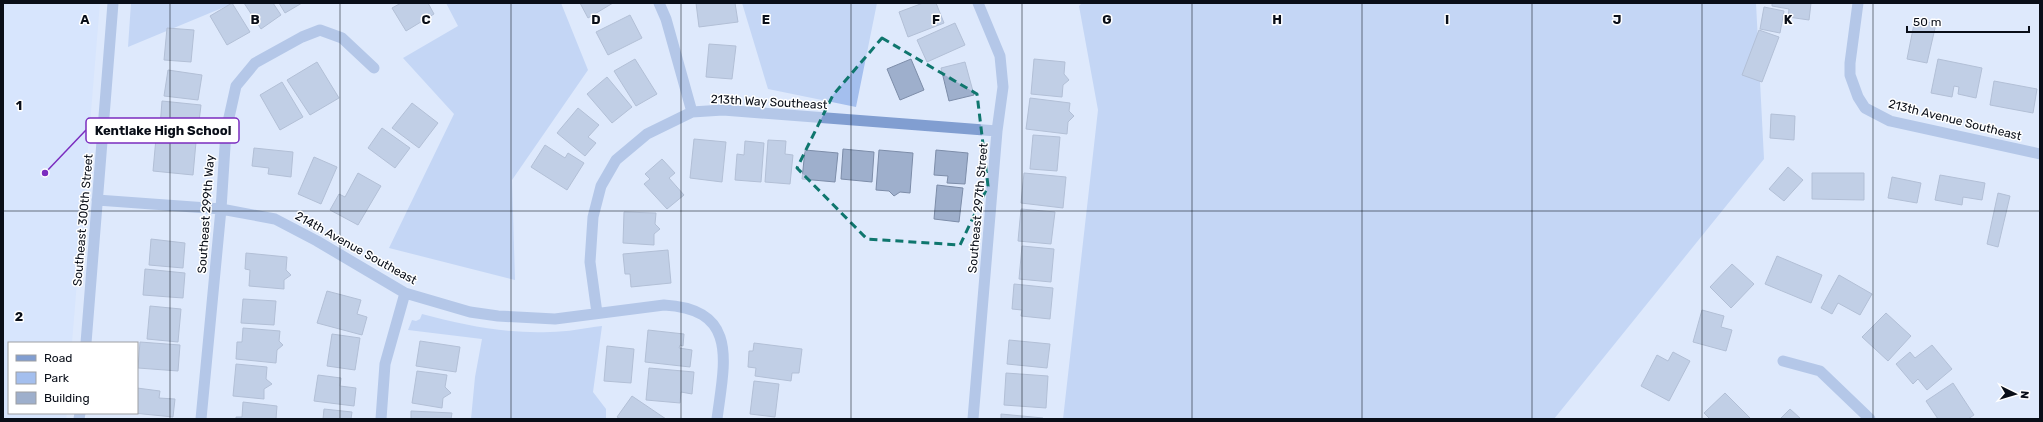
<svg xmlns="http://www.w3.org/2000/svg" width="2043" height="422" font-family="Rubik,sans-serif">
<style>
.built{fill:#cfe0fe}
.green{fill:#a4bfee}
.building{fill:#9eafcc;stroke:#7d8da9}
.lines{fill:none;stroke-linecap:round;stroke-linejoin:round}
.minor{stroke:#819ed1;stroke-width:11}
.marked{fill:none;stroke:#0f766e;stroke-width:3;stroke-dasharray:8 5;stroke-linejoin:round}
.grid{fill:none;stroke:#090e18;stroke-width:1;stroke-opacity:0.55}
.labels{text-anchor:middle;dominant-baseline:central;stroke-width:3;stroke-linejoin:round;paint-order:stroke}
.street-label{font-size:12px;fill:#090e18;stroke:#fff}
.grid-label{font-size:13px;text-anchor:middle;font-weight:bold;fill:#090e18;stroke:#fff;stroke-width:3;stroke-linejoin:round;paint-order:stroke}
.leader{fill:none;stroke:#7b2cbf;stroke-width:1.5}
.callout-dot{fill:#7b2cbf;stroke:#fff;stroke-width:1.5}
.callout{fill:#fff;stroke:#7b2cbf;stroke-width:1.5}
.callout-label{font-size:13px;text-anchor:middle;font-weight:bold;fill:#090e18}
</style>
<rect width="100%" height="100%" fill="#dee9fc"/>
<path class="built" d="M3,3H100L72,343H9V413H67L66,419H3Z"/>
<path class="green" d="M131,3H234L128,47Z
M446,3H561L588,70L512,180L515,280L389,248L454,114L403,58L458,26Z
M742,3H877L856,107L768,89Z
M1082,3H1756L1764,159L1554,419H1063L1098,110L1079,6Z
M422,314C463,325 506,334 550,332C567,332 585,328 602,326L593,392L606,409V419H471L475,377L482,339L408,330L412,320L416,321L420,319Z"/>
<path class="building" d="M232,3L250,32L227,45L210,16Z
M244,3H273L281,15L261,29Z
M279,3H302L285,13Z
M401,3H428L434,14L406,31L392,8Z
M580,3H613L588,18Z
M696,3H735L738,22L699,27Z
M923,3H936L944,23L908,37L899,12Z
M1772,3H1811L1809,20L1788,17L1789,9L1772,6Z
M1764,7L1784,11L1780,33L1760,29Z
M630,15L642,38L608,55L596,32Z
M1915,19L1936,24L1927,63L1907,59Z
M955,23L965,45L927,62L917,40Z
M167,28L194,30L191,62L164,60Z
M1759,30L1779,37L1762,82L1742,75Z
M709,44L736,46L732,79L706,77Z
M635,59L657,94L636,106L614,71Z
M911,59L924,90L900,100L887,69Z
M1034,59L1065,62L1064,74L1069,80L1063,85L1062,97L1031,94Z
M1938,59L1982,68L1976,98L1958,94L1959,87L1954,86L1952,97L1931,93Z
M317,62L339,98L310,115L287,80Z
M965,62L974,95L949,101L941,68Z
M168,70L202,75L198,100L164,96Z
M607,77L632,107L612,123L587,94Z
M1994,81L2037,89L2033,113L1990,105Z
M282,82L303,117L280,130L260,95Z
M1030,98L1070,103L1069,111L1074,116L1068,122L1067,134L1026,129Z
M162,101L201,105L198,130L160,127Z
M412,103L438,123L419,148L392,128Z
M578,108L599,125L588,137L596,143L585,156L557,133Z
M1771,114L1795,116L1794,140L1770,138Z
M382,128L410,148L395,168L368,148Z
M1033,135L1060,137L1057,171L1030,169Z
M156,138L196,142L193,175L153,171Z
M694,139L726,142L722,182L690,178Z
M768,140L786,141L785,154L793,155L790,184L765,182Z
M745,141L764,143L761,182L735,180L737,154L744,155Z
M545,145L565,158L568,153L584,163L567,190L531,167Z
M254,148L293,152L291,177L268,174L269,168L252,166Z
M843,149L874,152L872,182L841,179Z
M805,150L838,153L835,182L802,179Z
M879,150L913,153L910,193L900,192L894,196L889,191L876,190Z
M936,150L968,153L965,184L947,183L948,176L934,175Z
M314,157L337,167L321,204L298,194Z
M662,159L675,173L669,178L684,195L667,209L644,184L650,179L645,174Z
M1788,167L1803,180L1784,201L1769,189Z
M358,173L381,186L358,225L330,210L339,194L345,197Z
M1024,173L1066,177L1063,208L1021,203Z
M1812,173H1864V200L1812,199Z
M1940,175L1985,183L1982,200L1963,197L1962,205L1935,200Z
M1892,177L1921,183L1917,203L1888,198Z
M937,185L963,188L959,222L934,219Z
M1998,193L2010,196L1998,247L1987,244Z
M1021,209L1055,212L1051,244L1018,241Z
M624,212L656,213L655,224L660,229L654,234V245L623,243Z
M151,239L185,243L183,268L149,265Z
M1022,246L1054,249L1051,282L1019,279Z
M668,250L671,283L631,287L630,274H625L623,254Z
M246,253L287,257L286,270L291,275L284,280V289L249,286L250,270L245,269Z
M1777,256L1822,275L1811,303L1765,284Z
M1732,264L1754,284L1731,308L1710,287Z
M145,269L185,273L183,298L143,295Z
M1839,275L1872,294L1860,315L1838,303L1832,314L1821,308Z
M1014,284L1053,288L1050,319L1021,316L1022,310L1012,309Z
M327,291L361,300L357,314L367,317L362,335L317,323Z
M243,299L276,301L274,325L241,323Z
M150,306L181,309L178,342L147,339Z
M1702,310L1724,316L1721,327L1732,330L1726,351L1693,342Z
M1886,313L1911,336L1888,361L1862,337Z
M243,328L280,331L279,341L283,345L277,350L276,363L236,359L237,342H242Z
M648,330L684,334L683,346L680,345L679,348L692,350L690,367L645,362Z
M332,334L360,338L355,370L327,366Z
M1009,340L1050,344L1047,368L1007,364Z
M420,341L460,347L456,372L416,366Z
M140,342L180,345L178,371L138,368Z
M754,343L802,349L799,373H792L791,381L755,376L756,368L748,367L749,351H753Z
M1932,345L1952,369L1927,390L1918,379L1913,384L1896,364L1910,352L1915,358Z
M607,346L634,349L631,383L604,381Z
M1673,352L1690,361L1669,401L1641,386L1657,355L1668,361Z
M236,364L267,367L266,379L272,384L264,389V399L233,396Z
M649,368L694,372L692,394L681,392L680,403L646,400Z
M417,371L447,375L445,387L451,393L443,398L442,408L412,403Z
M1006,373L1048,376L1046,408L1004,405Z
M318,375L341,378L340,386L356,388L354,406L314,401Z
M754,381L779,384L775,417L750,414Z
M1953,383L1974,415L1968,419H1938L1926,401Z
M137,388L160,391L159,398L175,399L173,417L133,413H137Z
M1725,393L1751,419H1710L1704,413Z
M632,396L666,419H621L617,417Z
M243,402L277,406L276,419H236V417H242Z
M324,409L352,412L351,419H323Z
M1790,409L1801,419H1780Z
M411,411L452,413L451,419H411Z
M1001,414L1043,418V419H1001Z"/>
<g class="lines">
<path class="minor" d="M659,3L666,19L692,112
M1858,3L1850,63V75L1858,97L1865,108L1890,121L2040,154
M97,200L221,209L275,219L317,241L405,293L470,312L498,316L555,319L664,305C740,309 724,364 717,419
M597,313L590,262L593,217L601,186L616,160L647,134L692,112L723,110L997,131
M86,343L113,3
M1783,361L1820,371L1870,419
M79,419L80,413
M201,419L221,209L226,131L236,86L255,63L302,37L320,30L342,38L374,68
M381,419L385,364L405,293
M973,419L997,131L1003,87L1000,56L978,3"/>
</g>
<path d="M0 0H2043V422H0ZM882,38L977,94L988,186L960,245L867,239L797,168L833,95Z" fill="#dee9fc" fill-opacity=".55" fill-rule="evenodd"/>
<path class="marked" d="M882,38L977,94L988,186L960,245L867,239L797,168L833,95Z"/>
<path class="grid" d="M170,3V419M340,3V419M511,3V419M681,3V419M851,3V419M1022,3V419M1192,3V419M1362,3V419M1532,3V419M1702,3V419M1873,3V419M3,211H2040"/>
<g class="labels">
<g class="street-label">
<text transform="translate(769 102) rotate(3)">213th Way Southeast</text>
<text transform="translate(1955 120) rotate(14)">213th Avenue Southeast</text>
<text transform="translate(978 208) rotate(-85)">Southeast 297th Street</text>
<text transform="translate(206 214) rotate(-86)">Southeast 299th Way</text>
<text transform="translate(83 220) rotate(-85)">Southeast 300th Street</text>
<text transform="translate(356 248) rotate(29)">214th Avenue Southeast</text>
</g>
</g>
<g class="grid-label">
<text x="85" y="24">A</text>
<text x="255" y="24">B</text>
<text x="426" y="24">C</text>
<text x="596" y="24">D</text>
<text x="766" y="24">E</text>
<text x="936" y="24">F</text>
<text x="1107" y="24">G</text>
<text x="1277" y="24">H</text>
<text x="1447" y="24">I</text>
<text x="1617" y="24">J</text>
<text x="1788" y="24">K</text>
<text x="19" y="110">1</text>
<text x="19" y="321">2</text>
</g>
<path class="leader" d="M45 173L86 130"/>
<circle class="callout-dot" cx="45" cy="173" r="4"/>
<rect class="callout" x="86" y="118" width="153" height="25" rx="4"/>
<g class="callout-label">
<text x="163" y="135">Kentlake High School</text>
</g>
<rect width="2043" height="422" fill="none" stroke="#090e18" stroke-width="8"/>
<rect x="8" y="342" width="130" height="72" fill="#ffffff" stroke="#9d9fa3"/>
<rect x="16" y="355" width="20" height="6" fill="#819ed1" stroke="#9d9fa3"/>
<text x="44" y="362" font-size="12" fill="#090e18">Road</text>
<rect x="16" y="372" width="20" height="12" fill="#a4bfee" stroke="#9d9fa3"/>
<text x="44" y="382" font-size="12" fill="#090e18">Park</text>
<rect x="16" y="392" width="20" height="12" fill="#9eafcc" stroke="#9d9fa3"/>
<text x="44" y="402" font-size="12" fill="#090e18">Building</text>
<g transform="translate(2015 394) rotate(95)" stroke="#ffffff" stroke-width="3" paint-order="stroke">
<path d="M0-3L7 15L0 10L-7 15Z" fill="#090e18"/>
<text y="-6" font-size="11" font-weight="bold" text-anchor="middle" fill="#090e18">N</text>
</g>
<path d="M1907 26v6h122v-6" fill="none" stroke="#090e18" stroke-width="2"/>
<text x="1913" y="26" font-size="12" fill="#090e18" stroke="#ffffff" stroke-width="3" paint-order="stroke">50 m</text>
</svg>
